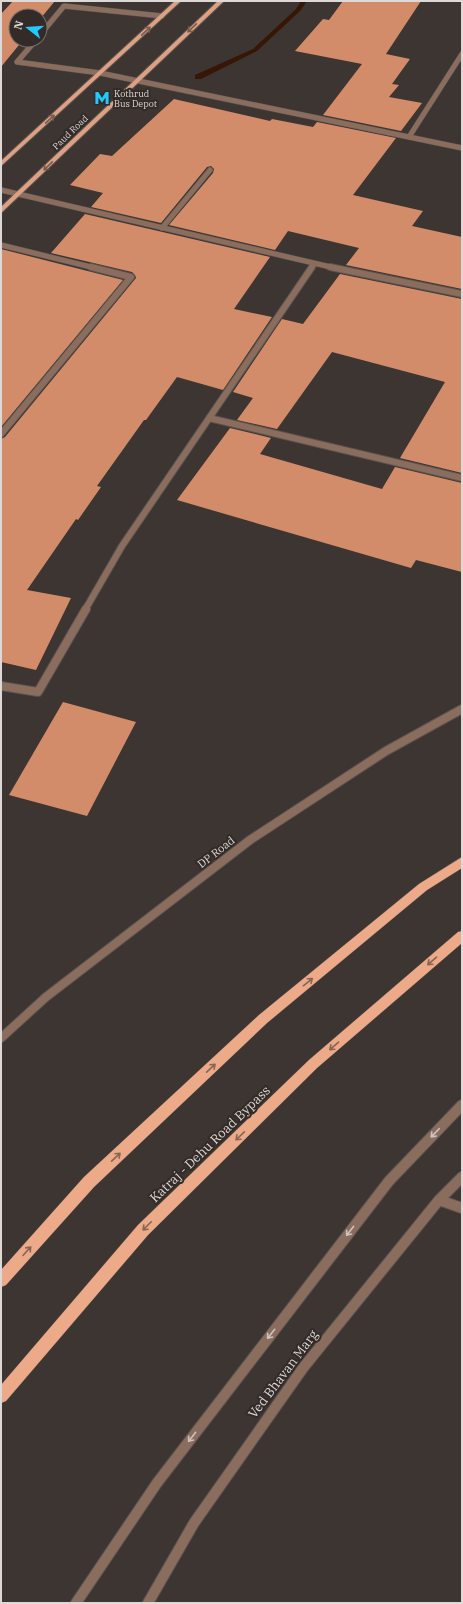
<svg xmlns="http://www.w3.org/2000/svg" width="463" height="1604" font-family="'IBM Plex Serif',serif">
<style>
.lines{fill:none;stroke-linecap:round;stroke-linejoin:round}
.stream{fill:#371605;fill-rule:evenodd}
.building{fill:#d38c6a}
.service-far1-casing{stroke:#5a5350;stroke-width:6}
.service-casing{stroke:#5a5350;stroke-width:8}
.minor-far3-casing{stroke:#5a5350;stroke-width:6}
.minor-far2-casing{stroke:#5a5350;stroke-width:8}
.minor-far1-casing{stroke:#5a5350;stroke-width:10}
.minor-casing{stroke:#5a5350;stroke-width:12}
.tertiary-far1-casing{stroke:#5a5350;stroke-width:10}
.tertiary-casing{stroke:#5a5350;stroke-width:12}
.primary-casing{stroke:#5a5350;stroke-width:2}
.trunk-casing{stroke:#5a5350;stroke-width:1}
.service-far1{stroke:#8b6d5e;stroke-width:5}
.service{stroke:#8b6d5e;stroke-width:6}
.minor-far3{stroke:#8b6d5e;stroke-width:5}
.minor-far2{stroke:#8b6d5e;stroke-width:6}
.minor-far1{stroke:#8b6d5e;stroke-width:8}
.minor{stroke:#8b6d5e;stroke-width:10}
.tertiary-far1{stroke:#8b6d5e;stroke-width:8}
.tertiary{stroke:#8b6d5e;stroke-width:10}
.primary{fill:#dda082;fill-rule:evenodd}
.trunk{fill:#edaa89;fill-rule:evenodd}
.oneway{stroke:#775a4c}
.oneway2{stroke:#876454}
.oneway3{stroke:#cdc3be}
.labels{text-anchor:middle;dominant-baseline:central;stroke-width:4;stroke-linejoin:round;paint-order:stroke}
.far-poi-label{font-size:9px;fill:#ded9d6;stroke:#332b28;text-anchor:start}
.far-street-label{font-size:9px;fill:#ded9d6;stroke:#332b28}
.street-label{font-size:11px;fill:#ded9d6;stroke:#332b28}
.near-street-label{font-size:13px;fill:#ded9d6;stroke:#332b28}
</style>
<rect width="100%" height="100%" fill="#3d3532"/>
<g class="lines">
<path class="stream" d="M301,1H307L300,11L257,51L201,79H195V75L253,49L296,9Z"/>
</g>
<path class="building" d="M13,1H55L40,19V16H16V40H23L1,67V14Z
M343,1H421L386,54L410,59L392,84L399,85L389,97L422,103L401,131L323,115L362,64L295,51L323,19L329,20Z
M174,99L270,121L272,119L313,127L317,122L396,138L353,195L423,211L412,226L462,237V289L346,265L359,248L288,231L275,250L169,225L213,173L214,169L211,166L207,167L161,223L91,207L103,193L70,185L100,154L112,156Z
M85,214L270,257L234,309L272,317L223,390L177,377L146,420H144L97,486L101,487L78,520L76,519L27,590L71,598L36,670L1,662V439L5,437L136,278L135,275L132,272L51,253Z
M1,249L123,280L1,427Z
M340,274L462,299V473L400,458L445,382L332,352L277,429L237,420L253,398L233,392L282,319L303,324Z
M230,428L271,438L260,454L382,489L395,467L462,483V572L416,560L411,568L177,500Z
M63,702L136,722L87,816L9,795Z"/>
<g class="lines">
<g class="service-far1-casing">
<path id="service-far1" d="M40,35L64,6L162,16
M36,40L17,62L100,73
M162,228L210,170
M1,245L95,268"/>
</g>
<g class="service-casing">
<path id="service" d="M1,434L131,277L91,267"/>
</g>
<g class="minor-far3-casing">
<path id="minor-far3" d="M100,73L462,148
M409,137L462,54
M1,190L335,268
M311,268L314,264"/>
</g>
<g class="minor-far2-casing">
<path id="minor-far2" d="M330,267L462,294
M209,418L462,478
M85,610L122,546L312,267"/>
</g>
<g class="minor-far1-casing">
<path id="minor-far1" d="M1,686L38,692L86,609"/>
</g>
<g class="minor-casing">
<path id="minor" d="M439,1200L462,1208
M148,1603L194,1523L303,1368L439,1200L462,1177"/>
</g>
<g class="tertiary-far1-casing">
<path id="tertiary-far1" d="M1,1038L46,997L250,840L386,751L462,709"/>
</g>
<g class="tertiary-casing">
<path id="tertiary" d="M76,1603L157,1483L389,1181L462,1105"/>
</g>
<g class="primary-casing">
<path id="primary" d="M175,1H181L1,166V161Z
M218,1H224L1,213V207Z"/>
</g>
<g class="trunk-casing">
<path id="trunk" d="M462,857V868L427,890L267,1023L94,1187L6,1285L1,1287V1270L84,1177L259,1015L419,884Z
M462,931V943L317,1068L148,1235L6,1401L1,1403V1385L138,1225L309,1060L458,932Z"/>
</g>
<use href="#service-far1" class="service-far1"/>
<use href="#service" class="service"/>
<use href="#minor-far3" class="minor-far3"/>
<use href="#minor-far2" class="minor-far2"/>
<use href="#minor-far1" class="minor-far1"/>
<use href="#minor" class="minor"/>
<use href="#tertiary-far1" class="tertiary-far1"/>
<use href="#tertiary" class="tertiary"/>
<use href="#primary" class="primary"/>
<use href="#trunk" class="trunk"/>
</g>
<defs><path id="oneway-shaft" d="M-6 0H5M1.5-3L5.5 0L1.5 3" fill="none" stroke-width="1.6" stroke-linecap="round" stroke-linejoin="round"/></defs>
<g class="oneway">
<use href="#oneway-shaft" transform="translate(192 28) rotate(136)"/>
<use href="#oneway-shaft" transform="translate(146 31) rotate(-43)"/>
<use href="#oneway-shaft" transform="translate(50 119) rotate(-43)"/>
<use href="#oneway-shaft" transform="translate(48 166) rotate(136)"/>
</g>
<g class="oneway2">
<use href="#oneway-shaft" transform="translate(432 961) rotate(139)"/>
<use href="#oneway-shaft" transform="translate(308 982) rotate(-39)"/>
<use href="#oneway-shaft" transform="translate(334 1046) rotate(139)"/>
<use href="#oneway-shaft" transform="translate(211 1068) rotate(-43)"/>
<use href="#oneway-shaft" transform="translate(240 1136) rotate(136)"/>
<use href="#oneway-shaft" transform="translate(116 1157) rotate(-43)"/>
<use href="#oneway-shaft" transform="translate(147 1226) rotate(135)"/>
<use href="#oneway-shaft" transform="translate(27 1251) rotate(-48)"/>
</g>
<g class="oneway3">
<use href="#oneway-shaft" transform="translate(435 1133) rotate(134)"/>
<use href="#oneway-shaft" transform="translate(350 1231) rotate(128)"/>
<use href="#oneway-shaft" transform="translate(271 1334) rotate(128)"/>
<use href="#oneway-shaft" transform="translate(192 1437) rotate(128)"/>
</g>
<defs>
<g id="metro-bare" transform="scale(1.2)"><path d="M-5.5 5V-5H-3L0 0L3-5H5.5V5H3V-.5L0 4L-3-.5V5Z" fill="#22c9fd" stroke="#332b28" stroke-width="2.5" paint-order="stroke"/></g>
</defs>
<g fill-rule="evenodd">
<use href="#metro-bare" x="102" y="98"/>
</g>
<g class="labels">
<g class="far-poi-label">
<text x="114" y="93">Kothrud<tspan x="114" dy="10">Bus Depot</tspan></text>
</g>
<g class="far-street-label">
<text transform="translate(70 132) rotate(-44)">Paud Road</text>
</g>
<g class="street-label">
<text transform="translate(216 852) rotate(-38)">DP Road</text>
</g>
<g class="near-street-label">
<text transform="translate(210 1144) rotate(-44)">Katraj - Dehu Road Bypass</text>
<text transform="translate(283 1374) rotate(-53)">Ved Bhavan Marg</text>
</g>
</g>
<rect width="463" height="1604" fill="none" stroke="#ded9d6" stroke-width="4"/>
<g transform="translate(28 28) rotate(287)"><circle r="19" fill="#332b28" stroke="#77716e"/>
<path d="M0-3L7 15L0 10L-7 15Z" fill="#22c9fd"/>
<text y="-6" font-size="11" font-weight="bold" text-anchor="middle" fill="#ded9d6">N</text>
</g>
</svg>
